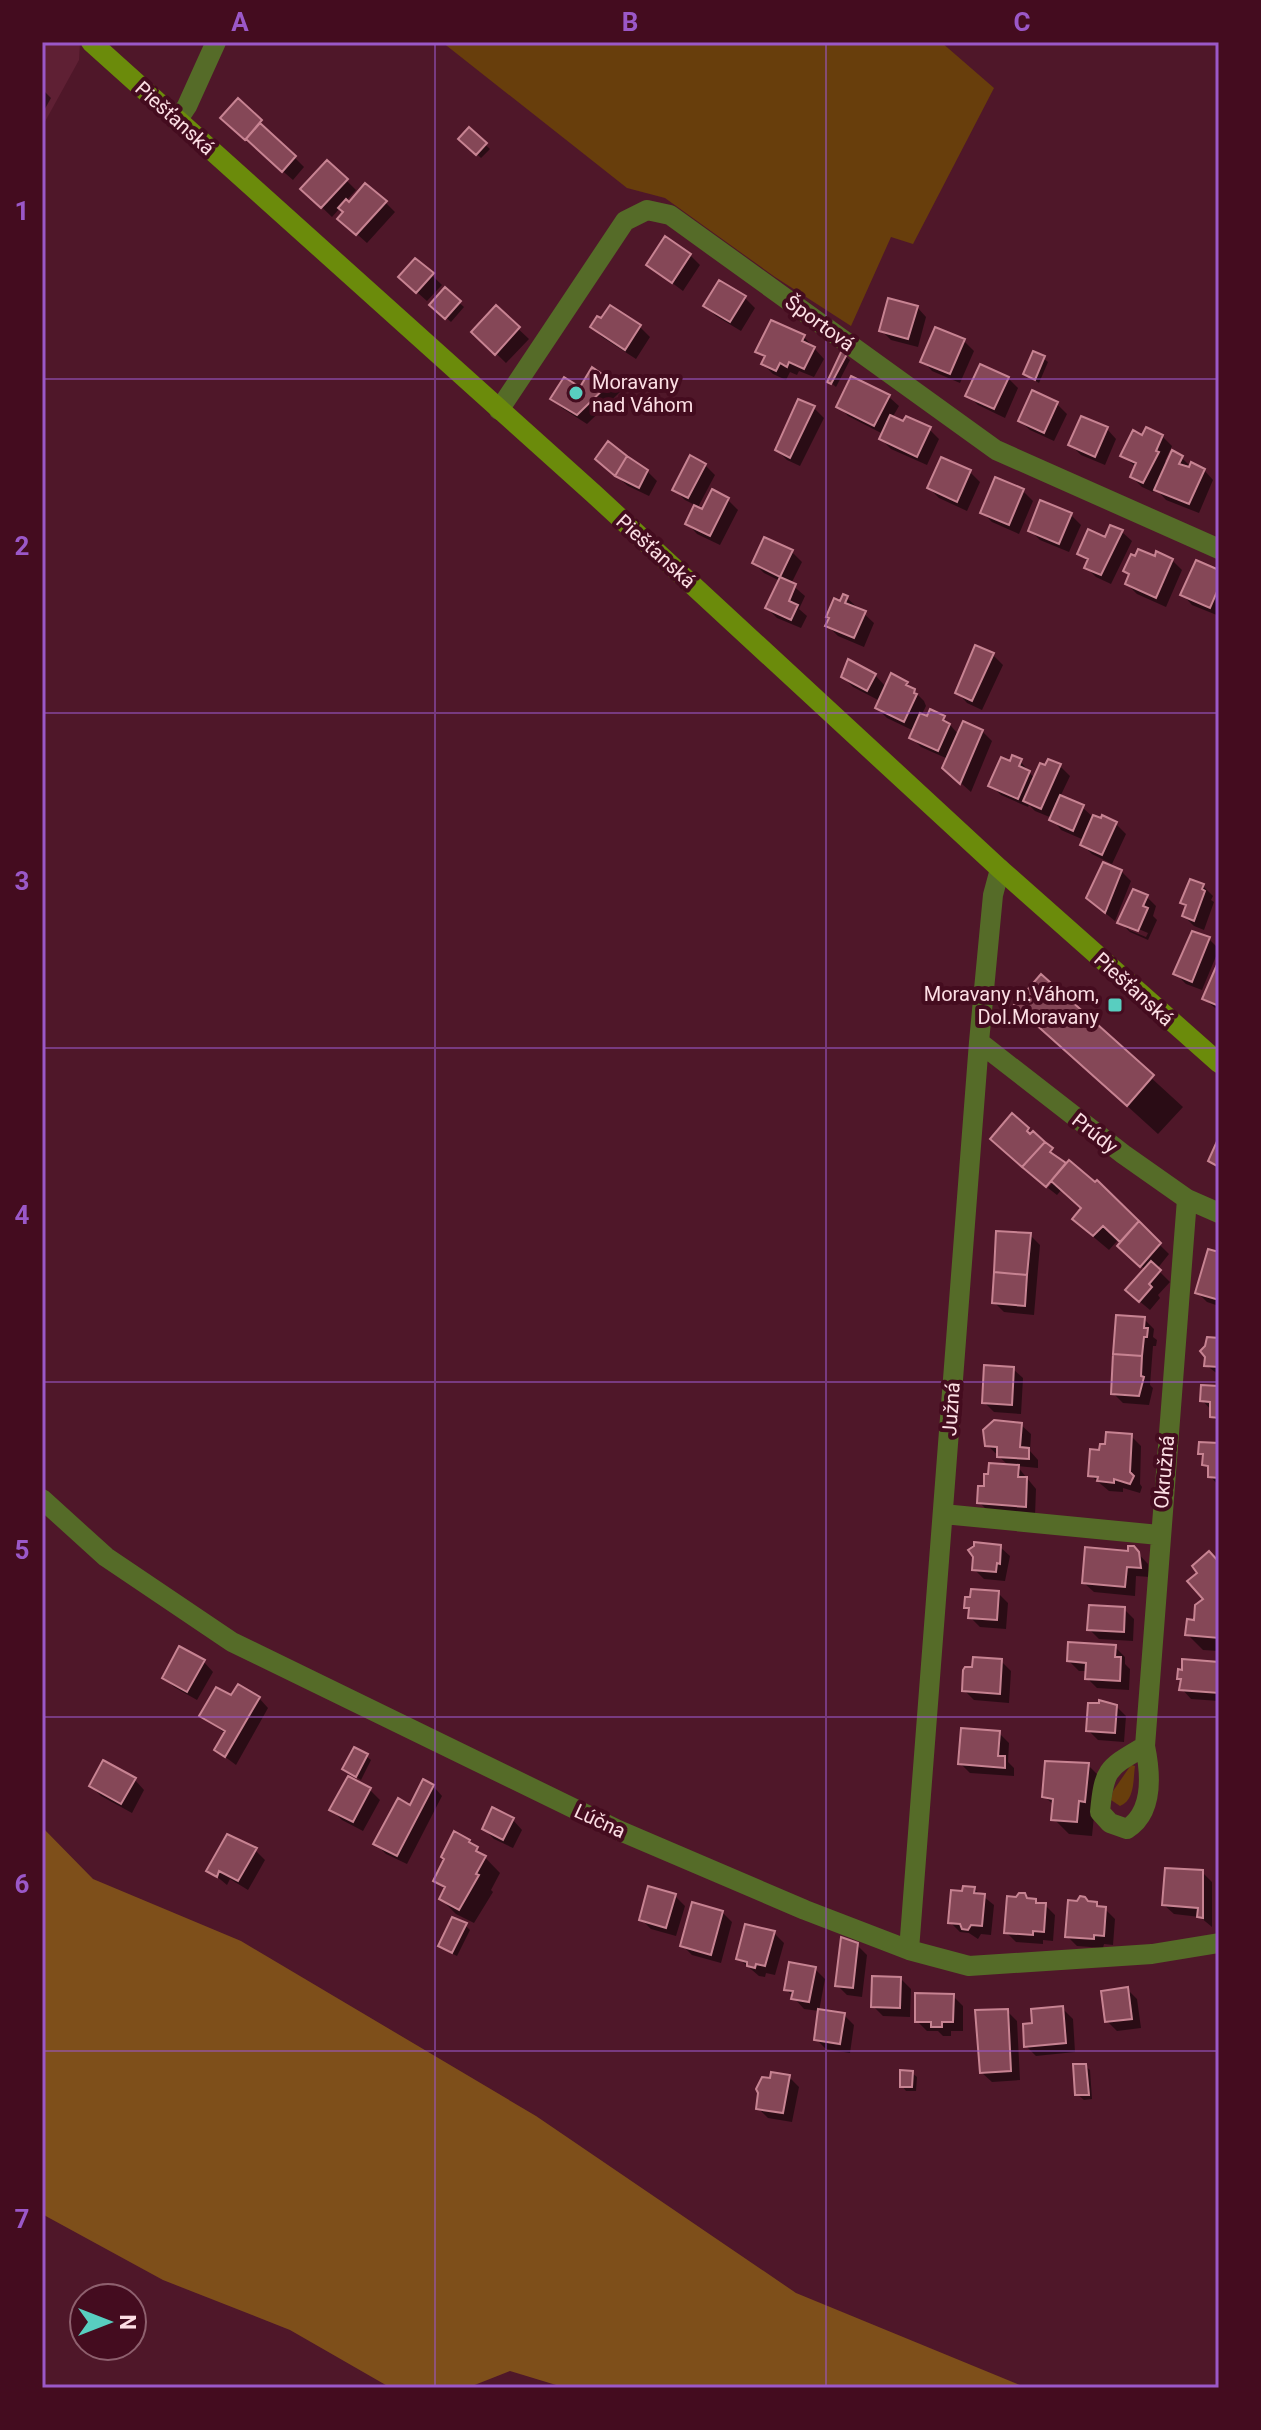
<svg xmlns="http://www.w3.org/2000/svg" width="1261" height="2430" font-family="Roboto,sans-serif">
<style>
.built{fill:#5f2034}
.green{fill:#683e0c}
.forest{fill:#7e4f1a}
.shadow{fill:#0007;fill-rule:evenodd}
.building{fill:#854757;stroke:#c78392;stroke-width:2}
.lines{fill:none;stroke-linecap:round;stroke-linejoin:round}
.minor{stroke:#556b28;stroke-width:20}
.secondary{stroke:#6b8b0b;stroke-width:20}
.grid{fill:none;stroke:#9b58c8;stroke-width:2;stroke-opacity:0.55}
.poi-dot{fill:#58cec0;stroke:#440c1f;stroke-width:3}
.labels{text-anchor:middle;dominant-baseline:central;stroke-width:8;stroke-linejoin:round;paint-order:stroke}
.street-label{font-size:20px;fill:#fcdee4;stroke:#440c1f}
.poi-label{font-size:20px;fill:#fcdee4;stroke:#440c1f;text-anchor:start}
.neatline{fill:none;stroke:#9b58c8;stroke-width:3}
.grid-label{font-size:26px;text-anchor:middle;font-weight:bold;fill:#9b58c8}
</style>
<rect width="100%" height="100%" fill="#4f1729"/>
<path class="built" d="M42,42H80L79,60L42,127Z"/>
<path class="green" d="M442,42H941L994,88L913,244L891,237L851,326L775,277L665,198L627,188Z
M1131,1765L1135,1766C1133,1780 1135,1800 1120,1806L1111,1800L1113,1791Z"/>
<path class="forest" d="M42,1827L93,1879L241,1941L536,2116L796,2293L1027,2388H1051H566L510,2371L467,2388H391L290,2330L163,2280L42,2214Z"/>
<path class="shadow" d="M42,89L51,98L42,114Z
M238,101L304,167L293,180L233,128Z
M469,130L490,149L481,158L461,139Z
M346,180L356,190L345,202L350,205L385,202L395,212L367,243L350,228L345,213L340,208L332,217L303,189Z
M690,255L700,265L683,291L648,265Z
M416,260L442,285L427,301L411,287Z
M720,283L745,298L755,308L741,331L716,316L706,306Z
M445,290L464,307L451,322L432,305Z
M610,307L640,327L650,337L636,359L602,337L592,327L601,321Z
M917,307L926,317L918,347L891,340L881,330Z
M496,308L529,339L506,363L474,332Z
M804,337L824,359L814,377L799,371L797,375L790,372L786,380L773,374L763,364L766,359L758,351Z
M964,341L974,351L960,383L932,371L923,361Z
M843,354L850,360L836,387L829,381Z
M1043,358L1048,362L1039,383L1025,374Z
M1008,378L1018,388L1005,418L978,405L968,395Z
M611,382L620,392L587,424L562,408L552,398Z
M889,397L899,406L892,418L929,429L939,439L927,465L891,449L881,439L883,434L848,416L839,406Z
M1057,404L1067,414L1054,441L1030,430L1020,421Z
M814,408L824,418L800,466L787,460L777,450Z
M1107,429L1116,439L1105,465L1081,455L1071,445Z
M1162,436L1172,446L1165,461L1168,464L1182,458L1191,467L1204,470L1213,480L1199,513L1166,500L1155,488L1153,492L1142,487L1132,477L1136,467L1123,456L1143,437Z
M942,459L970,472L980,482L967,511L939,498L929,488Z
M705,465L715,475L697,509L703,512L728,500L738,510L720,545L697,534L688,524L697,506L685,500L675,490Z
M607,468L647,471L657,481L649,496L628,486Z
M1023,491L1033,501L1019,534L992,522L982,512Z
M1071,515L1081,525L1069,552L1040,540L1030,530Z
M1122,532L1132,541L1111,584L1096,577L1086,567L1088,562L1079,553Z
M792,552L802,562L791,584L805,596L799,609L807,616L801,628L777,618L767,608L780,581L764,573L754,563Z
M1156,559L1172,560L1182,570L1166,607L1137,594L1127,584L1131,576L1125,571Z
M1219,572V616L1192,605L1183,595Z
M847,598L874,623L864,647L838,636L828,626Z
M993,655L1003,665L982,710L967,703L958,693Z
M875,675L886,687L892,676L907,684L924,701L926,706L921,716L928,719L931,712L944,718L959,735L982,731L992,741L971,792L954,777L948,759L921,747L911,737L914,731L887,718L877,708L880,701L853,687L843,677Z
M1020,761L1035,779L1060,766L1070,776L1060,797L1082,807L1094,818L1102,821L1103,818L1116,824L1126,834L1112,864L1092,854L1082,844L1084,840L1061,830L1052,818L1035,811L1029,805L1028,807L1001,795L991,785L1011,763Z
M1121,871L1131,881L1115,921L1099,908Z
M1203,886L1213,896L1211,900L1214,902L1204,930L1194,926L1184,916L1187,908L1182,903Z
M1147,897L1156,906L1153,916L1157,920L1148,940L1130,932L1120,922ZM1129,925L1148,933L1146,937L1129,930Z
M1209,939L1219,949L1202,990L1186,984L1176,974Z
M1219,965V1011L1204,999Z
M1041,977L1183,1107L1158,1134L1016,1005Z
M1069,1163L1095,1185L1097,1183L1169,1254L1157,1269L1170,1282L1158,1295L1160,1298L1150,1310L1138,1300L1146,1270L1129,1256L1119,1239L1109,1250L1090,1234L1083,1209L1062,1189L1057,1195L1048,1188Z
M1030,1235L1040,1245L1034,1315L1004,1312L994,1302Z
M1219,1254V1306L1207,1302L1197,1292Z
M1144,1319L1154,1329L1153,1337L1157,1340L1156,1346H1153L1150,1385L1153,1388L1149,1405L1123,1403L1113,1393Z
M1219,1340V1375L1206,1365L1207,1356Z
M1013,1369L1023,1378L1021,1414L994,1412L984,1402Z
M1219,1388V1424L1212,1416V1411L1202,1400Z
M1021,1425L1031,1434L1030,1451L1038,1460V1468L1017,1466L1036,1489L1035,1516L989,1512L979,1502L986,1489L1009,1466L987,1445Z
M1131,1436L1141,1446L1140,1484L1142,1487L1140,1493L1123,1488V1492L1109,1491L1090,1475L1101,1452Z
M1219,1445V1486L1210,1476V1470L1204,1464V1458L1200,1453Z
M1000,1547L1010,1556L1005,1581L984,1579L974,1569Z
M1133,1548L1148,1564L1150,1577L1136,1576L1135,1596L1094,1592L1084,1583Z
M1219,1563V1651L1203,1650L1187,1634L1196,1622L1205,1599L1200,1573Z
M998,1593L1008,1603L1006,1629L980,1627L970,1617L971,1612L966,1607Z
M1124,1609L1134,1619L1133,1641L1099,1639L1089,1629Z
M1115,1647L1125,1657V1664L1130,1669L1129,1690L1097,1688L1087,1678L1088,1671H1079L1069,1661Z
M1001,1661L1011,1671L1009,1703L974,1700L964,1690Z
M204,1662L213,1672L197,1700L174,1687L164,1677Z
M1219,1664V1701L1191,1699L1182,1689V1681L1179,1678Z
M232,1698H259L268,1708L236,1765L216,1750L226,1734L202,1716Z
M1116,1706L1126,1716L1124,1742L1098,1740L1088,1730Z
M999,1733L1009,1743L1008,1762L1014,1768V1776L970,1773L960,1763Z
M366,1756L371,1760L361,1780L345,1769Z
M1088,1765L1103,1780L1094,1816L1092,1836L1069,1834L1054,1819L1055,1806L1044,1796Z
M135,1780L144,1790L132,1813L101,1796L91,1786Z
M433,1786L442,1796L407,1864L386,1854L376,1844Z
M370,1790L380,1800L363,1831L342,1820L332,1810Z
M513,1820L522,1830L513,1848L494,1839L484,1829Z
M469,1841L500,1873L491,1890L493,1892L474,1923L456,1914L441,1899L446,1890L435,1880Z
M255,1850L265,1860L248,1890L230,1879L227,1885L209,1870Z
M1202,1872L1212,1882V1927L1200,1917L1174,1914L1164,1905Z
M974,1889L994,1905L991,1935L981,1934L978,1939L969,1933L960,1932L950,1922L964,1894Z
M675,1896L685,1906L676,1936L651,1929L641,1919Z
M1029,1900L1045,1905L1055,1915L1053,1941L1043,1940V1944L1016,1942L1006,1932Z
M1089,1904L1105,1909L1115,1919L1113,1945L1104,1944L1103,1948L1077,1946L1067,1936Z
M722,1912L732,1922L721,1963L692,1955L682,1945Z
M465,1925L470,1930L457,1956L445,1950L441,1946Z
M774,1933L784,1943L775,1975L766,1973L765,1977L759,1976L738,1958Z
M857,1945L867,1955L862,1997L847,1995L837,1985Z
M815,1969L825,1979L819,2011L804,2009L786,1989Z
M901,1979L911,1989L910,2017L883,2016L873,2006Z
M1127,1989L1137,1999L1141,2028L1117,2031L1107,2021Z
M953,1996L963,2006V2031H951V2036H943L938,2031H927L917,2021Z
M1063,2009L1073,2019L1075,2052L1036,2056L1026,2046Z
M1007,2011L1017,2021L1020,2080L992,2082L982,2073Z
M844,2015L854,2025L850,2053L826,2049L816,2039Z
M1085,2066L1090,2070L1092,2099L1084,2100L1077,2094Z
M912,2073L917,2077L916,2091H906L902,2086Z
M789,2077L799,2087L792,2122L768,2118L758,2108Z"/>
<path class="building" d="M238,98L262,120L245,140L220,118Z
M260,123L296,156L282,172L246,139Z
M469,127L487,143L476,155L458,139Z
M327,160L348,179L321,208L300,189Z
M365,183L387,201L356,235L337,219L343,212L338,208L346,199L349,202Z
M665,236L691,254L672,283L646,265Z
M415,258L434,273L416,293L398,277Z
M719,280L746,296L730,322L703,306Z
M445,287L461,301L445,319L429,305Z
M888,298L918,306L908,339L879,331Z
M496,305L520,327L495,355L471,332Z
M610,305L641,325L625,350L590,327L597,316L601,318Z
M771,320L805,335L802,341L815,347L804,369L789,362L787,367L780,363L776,371L761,364L765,356L755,352Z
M935,327L965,339L950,374L920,362Z
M842,350L847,354L831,384L827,382Z
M1033,351L1045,356L1035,380L1023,374Z
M980,364L1009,377L994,409L965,396Z
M592,367L612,381L577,415L550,399L564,377L580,387Z
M851,376L890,395L874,426L836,407Z
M1032,390L1058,402L1044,433L1018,421Z
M798,399L815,406L790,458L775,450Z
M890,415L903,421L906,416L931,427L917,457L879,439Z
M1081,416L1108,427L1095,457L1068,445Z
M1146,427L1163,435L1156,451L1159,452L1143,483L1130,477L1136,463L1120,456L1133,430L1142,435Z
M608,441L627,456L615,476L595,459Z
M1172,450L1183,456L1179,464L1189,467L1191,462L1205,469L1189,504L1154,490Z
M690,455L706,464L688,498L672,490Z
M627,456L648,470L639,488L615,476Z
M941,457L971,470L957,502L927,488Z
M995,477L1024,489L1009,525L980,513Z
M712,489L729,498L710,536L685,524L694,505L702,509Z
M1040,500L1072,513L1059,544L1028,531Z
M1110,525L1123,530L1101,575L1084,568L1088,559L1077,554L1088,529L1105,537Z
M764,537L793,550L780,577L752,563Z
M1138,549L1155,556L1156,551L1173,559L1156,598L1125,584L1129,574L1123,571L1131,554L1135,556Z
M1196,560L1219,570V587L1210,608L1180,595Z
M780,577L796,584L789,601L798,605L791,620L765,608Z
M843,594L848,596L845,603L866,611L854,638L825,626L829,618L826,617L834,598L840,601Z
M975,645L994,653L972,701L955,693Z
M848,659L876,674L867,691L841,677Z
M891,673L908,682L906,685L915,689L914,693L917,694L904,722L875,708Z
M930,709L945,716L943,720L950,724L938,751L909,738L920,713L927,716Z
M963,721L983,730L960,784L942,768Z
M1012,755L1022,759L1019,766L1030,771L1018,799L988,786L1001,757L1010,761Z
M1048,759L1061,764L1041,809L1023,801L1040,763L1045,765Z
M1060,795L1084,805L1073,831L1049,820Z
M1093,815L1101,818L1102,815L1117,822L1102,855L1080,845Z
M1103,862L1122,870L1105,913L1086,898Z
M1190,879L1204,884L1202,889L1205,891L1194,921L1182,916L1186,905L1180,903Z
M1133,889L1148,895L1143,906L1148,908L1138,931L1117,923Z
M1192,931L1210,937L1192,982L1173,974Z
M1219,960V1006L1202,999Z
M1041,974L1154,1075L1127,1106L1014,1005Z
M1012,1113L1029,1128L1027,1131L1030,1134L1033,1131L1045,1142L1022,1167L990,1139Z
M1219,1137V1167L1208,1161Z
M1045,1142L1053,1148L1050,1152L1066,1163L1046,1187L1022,1167Z
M1069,1160L1095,1182L1097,1180L1139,1221L1120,1242L1103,1226L1093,1236L1072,1219L1081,1208L1051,1181Z
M1139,1221L1161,1243L1140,1267L1117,1246Z
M996,1231L1031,1233L1027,1275L994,1272Z
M1208,1249L1219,1252V1300L1195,1293Z
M1151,1261L1161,1270L1149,1284L1152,1287L1139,1302L1125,1290Z
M994,1272L1027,1275L1025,1306L992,1303Z
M1116,1315L1145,1317L1144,1328H1148L1147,1337H1144L1142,1356L1113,1354Z
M1207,1337L1219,1338V1367L1204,1366L1205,1357L1200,1351L1205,1346Z
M1113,1354L1142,1356L1141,1376L1144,1377L1139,1396L1111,1394Z
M984,1365L1014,1367L1012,1405L982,1403Z
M1201,1385L1219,1386V1418L1210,1417V1402L1200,1401Z
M994,1420L1022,1423L1020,1447L1029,1448V1459L997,1457V1447L985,1446L983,1430Z
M1106,1432L1132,1434L1130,1472L1134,1476L1130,1484L1114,1479V1483L1097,1481L1098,1477L1088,1476L1090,1449L1099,1450L1100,1444H1105Z
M1199,1442L1219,1443V1478L1208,1477V1466L1202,1465L1203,1454H1198Z
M989,1463L1019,1465L1018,1477H1027L1026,1507L977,1503L978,1486H984V1474H988Z
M974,1542L1001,1545L1000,1564L997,1563L996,1572L972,1570L973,1557L968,1550L974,1546Z
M1128,1546H1134L1139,1552L1141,1568L1127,1567L1125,1587L1082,1583L1085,1547L1128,1551Z
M1209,1551L1219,1562V1638L1185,1635L1187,1619L1194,1620L1195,1605L1203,1599L1187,1581L1197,1573L1192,1566Z
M971,1589L999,1591L997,1620L968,1618L969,1608H964L965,1597H970Z
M1089,1605L1125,1607L1124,1632L1087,1630Z
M1068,1642L1116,1645L1115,1657H1121L1120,1681L1085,1679L1086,1663L1067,1661Z
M179,1646L205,1660L187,1692L162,1678Z
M973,1657L1002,1659L1000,1694L962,1691L963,1670L965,1667H972Z
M1182,1659L1219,1662V1693L1179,1690L1181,1679H1177L1178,1669L1182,1670Z
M238,1684L260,1697L225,1757L214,1750L225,1731L199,1716L216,1687L231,1695Z
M1099,1700L1117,1705L1115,1733L1086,1731L1088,1703H1099Z
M961,1728L1000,1731L998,1756H1005V1768L958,1764Z
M354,1747L368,1754L356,1777L342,1769Z
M103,1760L136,1778L121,1804L89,1786Z
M1045,1761L1089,1763L1085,1802L1079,1801L1077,1822L1051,1820L1053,1799L1042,1797Z
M348,1776L371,1788L353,1822L329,1810Z
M423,1779L434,1785L397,1856L373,1844L398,1798L410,1805Z
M492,1807L514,1818L503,1840L482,1829Z
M454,1831L470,1840L469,1842L478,1847L476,1851L486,1856L476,1874L479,1875L459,1910L439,1899L445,1887L433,1881L444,1859L441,1857Z
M227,1834L257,1848L238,1881L219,1871L217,1877L206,1871Z
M1165,1868L1203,1870V1918L1197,1917L1198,1908L1162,1905Z
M648,1886L676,1894L666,1928L639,1920Z
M963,1886L975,1887L974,1893L985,1894L982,1926L971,1925L968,1930L962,1929L960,1924L948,1923L951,1890L962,1891Z
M1019,1893H1025L1027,1898L1036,1899V1903H1046L1044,1932L1033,1931V1935L1004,1933L1007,1896L1016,1897Z
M1080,1896L1085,1897L1088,1901L1097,1902V1906L1106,1907L1104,1936L1094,1935V1939L1065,1937L1068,1900L1077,1901Z
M692,1902L723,1911L711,1955L680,1946Z
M452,1917L467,1923L452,1953L438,1946Z
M745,1924L775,1931L765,1966L756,1964L755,1968L747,1966V1962L736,1959Z
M841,1937L858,1943L853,1988L835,1986Z
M789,1962L816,1967L809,2002L791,1999L793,1991L784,1990Z
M872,1976L901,1977L900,2008L871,2007Z
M1128,1987L1132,2019L1105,2022L1101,1991Z
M915,1993L954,1994L953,2022H942V2027H931V2022H915Z
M1063,2006L1066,2043L1024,2047L1023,2024L1032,2023L1031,2009Z
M818,2009L845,2013L840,2044L814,2040Z
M1008,2009L1011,2071L980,2073L975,2010Z
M1073,2064H1086L1089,2095H1075Z
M900,2070L913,2071L912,2087H900Z
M771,2072L790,2075L783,2113L756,2109L758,2093L756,2089L762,2077L770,2078Z"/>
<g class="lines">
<path class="minor" d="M177,121L187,106L216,42
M499,410L625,221L647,210L670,215L996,450L1219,549
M979,1042L1123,1154L1187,1199L1219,1213
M42,1499L106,1557L232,1642L618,1830L805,1910L909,1950L969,1966L1152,1954L1219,1943
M943,1514L1159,1535
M1145,1746C1151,1775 1154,1812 1127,1829L1110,1823L1100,1812C1104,1768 1108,1768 1145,1746L1187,1199
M909,1950L979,1042L993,895L1000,869"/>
<path class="secondary" d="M91,42L594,494L1000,869L1219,1063"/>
</g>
<path class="grid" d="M435,42V2388M826,42V2388M42,379H1219M42,713H1219M42,1048H1219M42,1382H1219M42,1717H1219M42,2051H1219"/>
<g class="poi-dot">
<circle cx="576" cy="393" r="8"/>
<rect x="1107" y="997" width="16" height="16" rx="4"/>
</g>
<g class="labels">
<g class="street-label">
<text transform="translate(175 118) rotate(42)">Piešťanská</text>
<text transform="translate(820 323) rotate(36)">Športová</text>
<text transform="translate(656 551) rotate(42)">Piešťanská</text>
<text transform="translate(1134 989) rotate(42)">Piešťanská</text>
<text transform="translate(1095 1133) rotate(38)">Prúdy</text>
<text transform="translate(951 1409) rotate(-86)">Južná</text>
<text transform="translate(1164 1472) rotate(-85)">Okružná</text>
<text transform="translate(600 1821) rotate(25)">Lúčna</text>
</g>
<g class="poi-label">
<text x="592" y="382">Moravany<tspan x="592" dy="23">nad Váhom</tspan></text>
<text x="1099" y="994" text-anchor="end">Moravany n.Váhom,<tspan x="1099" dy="23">Dol.Moravany</tspan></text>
</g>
</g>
<rect width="1261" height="2430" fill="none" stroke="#440c1f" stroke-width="88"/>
<g transform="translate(108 2322) rotate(90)"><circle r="38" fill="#440c1f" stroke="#8e606e" stroke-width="2"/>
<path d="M0-6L14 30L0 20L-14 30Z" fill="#58cec0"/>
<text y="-12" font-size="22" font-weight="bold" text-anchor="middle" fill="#fcdee4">N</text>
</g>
<rect x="44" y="44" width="1173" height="2342" class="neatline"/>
<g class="grid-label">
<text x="240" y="31">A</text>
<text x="630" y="31">B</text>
<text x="1022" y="31">C</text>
<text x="22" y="220">1</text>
<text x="22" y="555">2</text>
<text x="22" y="890">3</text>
<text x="22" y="1224">4</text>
<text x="22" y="1559">5</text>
<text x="22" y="1893">6</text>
<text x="22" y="2228">7</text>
</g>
</svg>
